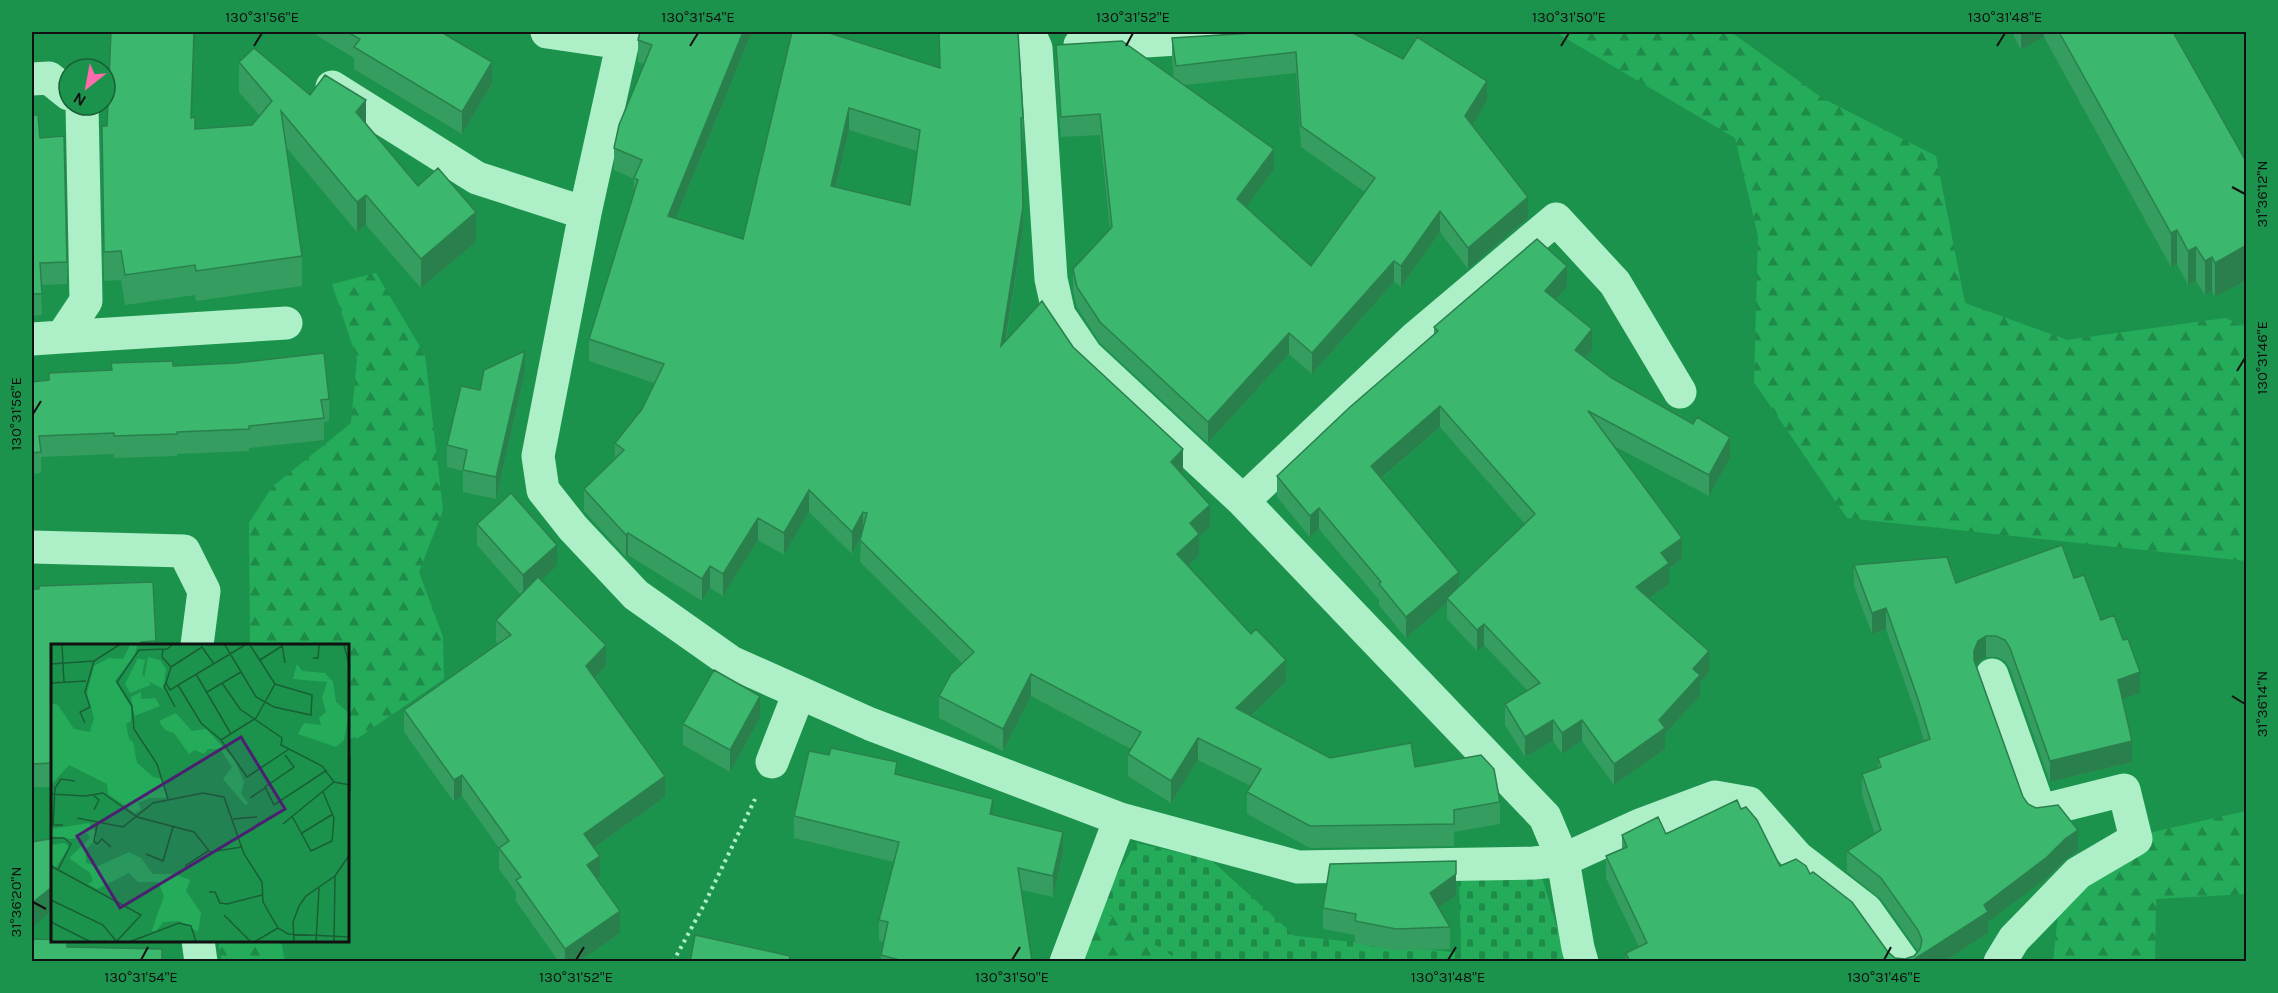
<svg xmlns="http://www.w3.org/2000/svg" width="2278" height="993" font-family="Karla,sans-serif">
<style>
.forest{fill:url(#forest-firs)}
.cemetery{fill:url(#cemetery-stones)}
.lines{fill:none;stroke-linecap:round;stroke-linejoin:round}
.path{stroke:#adefc7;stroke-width:4;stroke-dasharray:3 4.5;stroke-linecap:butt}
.minor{stroke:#adefc7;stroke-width:33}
.wall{fill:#349d5f;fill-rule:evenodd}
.shaded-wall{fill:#2a804d}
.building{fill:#3cb76e;stroke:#2a804d;stroke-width:1.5;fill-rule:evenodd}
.ticks{fill:none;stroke:#111;stroke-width:2}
.inset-road{fill:none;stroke:#185f35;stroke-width:1.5}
.view{fill:#4b2071;fill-opacity:0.15;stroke:#4b2071;stroke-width:3}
.inset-edge{fill:none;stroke:#111;stroke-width:3}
.neatline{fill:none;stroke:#111;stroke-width:2}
.ticks-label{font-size:15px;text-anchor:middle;fill:#111}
</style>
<defs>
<pattern id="forest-firs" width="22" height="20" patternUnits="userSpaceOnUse" patternTransform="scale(1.5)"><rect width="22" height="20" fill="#25ac5a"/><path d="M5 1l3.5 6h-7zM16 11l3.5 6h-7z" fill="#1f8b49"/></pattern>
<pattern id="cemetery-stones" width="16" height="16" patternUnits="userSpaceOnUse" patternTransform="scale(1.5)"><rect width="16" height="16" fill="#25ac5a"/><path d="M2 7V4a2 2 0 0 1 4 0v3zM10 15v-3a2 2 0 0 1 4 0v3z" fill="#1f8b49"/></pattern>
</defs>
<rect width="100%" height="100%" fill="#1c934d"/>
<path class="forest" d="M1555,32H1731L1822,98L1936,156L1965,303L2067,340L2225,318L2246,327V561L1847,518L1754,382L1758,236L1735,138Z
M376,273L425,355L443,510L419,572L443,637L444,679L358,738L348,739V645H250L249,523L272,487L351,423L357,359L332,284Z
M2246,811V894L2156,899L2155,961L2053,962L2058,914L2109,842Z
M1097,907L1174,956L1180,961L1082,962Z
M218,941H281L285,961H222Z"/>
<path class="cemetery" d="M1136,843L1211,860L1295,936L1461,953L1459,879L1542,877L1567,961H1180L1097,907Z"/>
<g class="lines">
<path class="path" d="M673,962L705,903L755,799"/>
<path class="minor" d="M547,32L622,43
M625,32L585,213L538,456L543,490L573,528L636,595L731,662L870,724L1120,819L1298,867L1534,863L1563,860L1640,825L1715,797L1749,803L1797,857L1866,910L1903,962
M1029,32L1036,48L1051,279L1059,315L1086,355L1243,501L1545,817L1563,860L1578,948L1582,962
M1080,45L1294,32
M32,79L49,78L69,94
M332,87L477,178L585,213
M62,337L286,323
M32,339L62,337L86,301L82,105
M1243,501L1416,337L1556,219L1615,283L1680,392
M32,547L184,551L204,591L197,645
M1992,675L2040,811L2124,790L2136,839L2078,873L2014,939L2000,962
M772,762L799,693
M198,940L201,962
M1066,962L1120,819"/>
</g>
<path class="wall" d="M311,32H441L492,84L462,134L354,69V58Z
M640,32H752L676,219L743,239L835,35L939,68V32H1018L1023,118V140H1022L1023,229L1006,341L1073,347L1183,471L1181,473L1210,527L1199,537V556L1188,566L1286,682L1251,716L1330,758L1415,767L1500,802V824L1454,832V846L1310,848L1247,814V792L1251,786L1198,760L1171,803L1128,776V754L1131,749L1031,696L1003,751L939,718V696L962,663L860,562L861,538L852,554L809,512L784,555L758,540L723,596L710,588L702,601L628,555L626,557L584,511V489L615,458V443L642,409L654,383L589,361V339L634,194V179L614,170V148L644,64L638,62V40ZM849,130L917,151L910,205L836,187Z
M2012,32H2173L2247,163V280L2215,297L2212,291L2205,295L2196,281L2188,285L2177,264L2171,267L2044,37L2021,50Z
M1172,38L1403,59L1487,101L1472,125L1528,218L1468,269L1440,232L1401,287L1394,282L1312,374L1289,354L1208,443L1100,343L1077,307L1073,290V269L1110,229L1100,135L1061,137L1056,66V45L1174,78L1172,58ZM1296,73L1301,147L1365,192L1311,266L1246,207L1274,169L1185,85Z
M239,62L310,95L366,124L418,186L476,242L421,288L366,225L357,232L286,147L302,256V286L196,301L195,295L125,305L121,280L104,281L102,126L192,118L195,129L252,125L260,116L239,92Z
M32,115L40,138L67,262V284L41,285L42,315L32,316Z
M1567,287L1556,300L1592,350L1586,358L1612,378L1730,458L1709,496L1614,446L1682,559L1669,568V584L1649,598L1709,672L1700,683V696L1665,734V749L1614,785L1582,741L1562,754L1553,741L1525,757L1505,725V704L1527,690L1484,645L1477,651L1447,619V603L1406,638L1379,605V600L1319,529L1310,537L1277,497V476L1434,334V327ZM1440,427L1525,524L1459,587L1381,479Z
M173,366L329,399V421L324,422V440L249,448V451L177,454V456L114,458V454L41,457V473L32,474V382L49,380L111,370Z
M525,372L496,499L463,492V471L447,467V445L480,390Z
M477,524L557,566L541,580L606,666L595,678L665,797L594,848L600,877L598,879L620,933L579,962H559L516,901V892L499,869V848L462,796L454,802L404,732V710L498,644L496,641V620L521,595L477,545Z
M1854,565L1956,583L2074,578L2101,620L2140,693L2122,699L2132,762L2050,782L2010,669L2005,661L1996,657H1986L1978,662L1976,666L2023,797L2028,804L2078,851L2065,860L2047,878L1988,922V933L1944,962H1626V953L1639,947L1606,878V856L1622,849V835L1666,834L1741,809L1780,866L1810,874L1895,958L1905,959L1914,956L1918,951L1881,899L1847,872V851L1875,834L1862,795V774L1878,768V758L1924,741L1918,720L1886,629L1872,634L1854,586Z
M153,582L156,645H52V787H32V589Z
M760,718L730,772L683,745V724Z
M897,774L993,815L1063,853L1053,897L1022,890L1032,962H881V955L884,942L879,941V920L894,862L794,838V816Z
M1456,896L1439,908L1450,927V949L1396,950L1355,943V935L1323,929V908Z"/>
<path class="shaded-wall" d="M194,32H195L191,148V118Z
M743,32H752L668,238V216Z
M830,32H837L829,55Z
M2021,32H2044V37L2021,50Z
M492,62V84L462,134V112Z
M1487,81V101L1465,137V116Z
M366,100V130L356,112Z
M849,108V130L831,208V186Z
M1274,149V169L1237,220V199Z
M366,195V225L357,232V202Z
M1528,197V218L1468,269V248Z
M1023,207V229L1001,368V346Z
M1440,211V232L1401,287V266Z
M476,212V242L421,288V259Z
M2177,230V264L2171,267V233Z
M2247,245V280L2215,297V263Z
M2196,247V281L2188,285V251Z
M2212,257V291L2205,295V261Z
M1394,261V282L1312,374V353Z
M1567,266V287L1545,312V291Z
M1592,329V350L1575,371V350Z
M1289,333V354L1208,443V422Z
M525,351V372L496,499V477Z
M1440,406V427L1371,487V466Z
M1730,437V458L1709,496V475Z
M1183,449V471L1171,484V462Z
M809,490V512L784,555V533Z
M1210,505V527L1199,537V556L1177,576V554L1190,523Z
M1319,508V529L1310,537V516Z
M863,512V533L852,554V532Z
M758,518V540L723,596V574Z
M628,533V555L626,557V535Z
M1682,538V559L1669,568V584L1636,608V587L1661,553Z
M557,545V566L523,597V575Z
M710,566V588L702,601V579Z
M1459,572V593L1447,598V603L1406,638V617Z
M1886,608V629L1872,634V613Z
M1484,624V645L1477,651V630Z
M1986,636V657L1978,662L1974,672V651L1978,641Z
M606,645V666L586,687V666Z
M1709,651V672L1700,683V696L1665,734V749L1614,785V764L1659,720L1693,669Z
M1286,660V682L1236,730V708Z
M2140,672V693L2118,701V680Z
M1031,674V696L1003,751V729Z
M760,696V718L730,772V750Z
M1553,720V741L1525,757V737Z
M1582,720V741L1562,754V733Z
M1198,738V760L1171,803V781Z
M2132,741V762L2050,782V761Z
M462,775V796L454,802V780Z
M665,776V797L584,855V834Z
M993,799V820L990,814Z
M2078,830V851L2065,860L2047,878L1988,922V933L1944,962H1910L1984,905L2065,839Z
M1063,832V853L1053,897V876Z
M600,856V877L587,886V865Z
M1456,874V896L1430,914V893Z
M52,887V911L32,927V903Z
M620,911V933L579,962H565V949Z"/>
<path class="building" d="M111,32H194L191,118L195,117V129L252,125L272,101L239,62L254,48L310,95L325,75L366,100L356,112L418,186L438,168L476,212L421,259L366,195L357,202L281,111L302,256L196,271L195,265L125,275L121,251L104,252L102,126H107Z
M347,32H441L492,62L462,112L354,47L360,39Z
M640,32H743L668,216L743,239L792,32H830L829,33L940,68L939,32H1018L1023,118H1021L1023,207L1001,346L1042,301L1073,347L1183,449L1171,462L1210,505L1190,523L1199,534L1177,554L1251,634L1256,629L1286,660L1236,708L1330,758L1411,743L1415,767L1481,755L1494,769L1500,802L1454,810V824L1310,826L1247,792L1261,769L1198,738L1171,781L1128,754L1141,732L1031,674L1003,729L939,696L951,674L974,652L860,540L867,513L863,512L852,532L809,490L784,533L758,518L723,574L710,566L702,579L628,533L626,535L584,489L624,450L615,443L642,409L664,364L589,339L638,180L634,178L642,160L614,148L619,125L652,45L638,40ZM849,108L920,130L910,205L831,186Z
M1269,32H1351L1403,59L1417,37L1487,81L1465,116L1528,197L1468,248L1440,211L1401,266L1394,261L1312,353L1289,333L1208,422L1100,322L1077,287L1073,269L1112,227L1100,114L1061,117L1056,45L1122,41L1274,149L1237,199L1311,266L1375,178L1301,126L1296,52L1176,66L1172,38Z
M2059,32H2173L2247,163V245L2215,263L2212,257L2205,261L2196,247L2188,251L2177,230L2171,233Z
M32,115H38L40,138L64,136L67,262L40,263L42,294H32Z
M1537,239L1567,266L1545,291L1592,329L1575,350L1612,378L1693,424L1697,417L1730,437L1709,475L1588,411L1682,538L1661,553L1669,563L1636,587L1709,651L1693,669L1700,675L1659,720L1665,728L1614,764L1582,720L1562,733L1553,720L1525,737L1505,704L1540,683L1484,624L1477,630L1447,598L1535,514L1440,406L1371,466L1459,572L1406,617L1379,584L1381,582L1319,508L1310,516L1277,476L1350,407L1438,331L1434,327Z
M525,351L496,477L463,470L467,450L447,445L461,386L480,390L484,370Z
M324,353L329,399L321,400L324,418L249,426V429L177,432V434L114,436V433L39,436L41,452L32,453V382L49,380V373L112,370L111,363L173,361V366L237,363Z
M511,493L557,545L523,575L477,524Z
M2062,545L2074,578L2084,575L2101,620L2114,615L2123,640L2128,639L2140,672L2118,680L2132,741L2050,761L2010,648L2005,640L1996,636H1986L1978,641L1974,651V660L2023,797L2028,804L2036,808L2058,805L2078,830L2065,839L2047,857L1984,905L1988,912L1910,962H1630L1626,953L1647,943L1606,856L1627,847L1622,835L1658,817L1666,834L1737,800L1741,809L1746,807L1757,820L1780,866L1796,859L1806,866L1810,874L1813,872L1852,902L1888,952L1895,958L1905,959L1914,956L1920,949L1922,940L1918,930L1881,878L1847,851L1881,830L1862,774L1881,767L1878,758L1930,739L1918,699L1886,608L1872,613L1854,565L1947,557L1956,583Z
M538,577L606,645L586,666L665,776L584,834L600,856L587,865L620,911L565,949L516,880L521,877L499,848L509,841L462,775L454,780L404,710L511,635L496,620Z
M153,582L156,641L141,642V645H52V763L32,764V589H39V586Z
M714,670L760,696L730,750L683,724Z
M831,748L897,762L895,774L993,799L990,814L1063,832L1053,876L1018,868L1032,961L907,962L881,955L888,922L879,920L899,842L794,816L809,751L829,755Z
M52,837V887L32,903V842L49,839Z
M1456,861V874L1430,893L1450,927L1396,929L1355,921L1356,914L1323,908L1330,864Z
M695,935L790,956L789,962H690Z
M32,939L67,940V947L162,949V962H32Z"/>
<path class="ticks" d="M254,46L262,33M690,46L698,33M1126,46L1133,33M1561,46L1569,33M1997,46L2005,33M2232,187L2245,194M2237,371L2245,358M33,414L41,401M2232,696L2245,704M33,902L46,909M141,960L148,947M576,960L584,947M1012,960L1020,947M1448,960L1456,947M1884,960L1891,947"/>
<g transform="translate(51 644)">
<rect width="298" height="298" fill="#1c934d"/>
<path d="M79,1L86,2L84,10L64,37L80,63V77L75,80L78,95L82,98L86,119L102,133L111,135L115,147L89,144L63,130L56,140L18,121L0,141V59L7,61L23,85L39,88L43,74L36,49L43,22L58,14L72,15ZM97,13L109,16L115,25L112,45L93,35ZM246,20L251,27L274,29L282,38L285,58L298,69L293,96L285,103L247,90L253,79L270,81L268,74L275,68L271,54L276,38L242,35ZM125,69L141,87L155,85L184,116L193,138L190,150L197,159L195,162L172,135L181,123L169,105H157L153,110L144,106L138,110L123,89L114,86L108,77ZM38,179L45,188V196L35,205V219L47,222L78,208L90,214L102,230H123L139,236L135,247L150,269L147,288L128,277L112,278L104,289L101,286L113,252L107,238H87L78,229L46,245L37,240L42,237L39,229L18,214L39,194L36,189L21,195L0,192V185Z" fill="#25ac5a"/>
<path d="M87,14L94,16L91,30L100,41L79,49L74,40ZM63,130L82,134L89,144L115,147V154H99L87,159L90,165L84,169L57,150L56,140Z" fill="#25ac5a"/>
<path d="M90,48V55L104,54L109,62L83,72L80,53ZM13,199L18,203L5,223L0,220V201Z" fill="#25ac5a"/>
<path class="inset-road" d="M11,1L13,38M174,1L205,53L223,63L260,71L261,51L224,40L199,1M231,1L234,19M293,1L299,23M112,5L111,13L120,23L115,39L119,46L194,1M262,14H267L268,1M209,16L231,2M0,20L43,17L68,1M120,23L151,3L163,20M145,30L180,90M0,39L35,37M115,39L113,42L124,63M171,39L189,65L231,94L230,101L271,122L283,138L299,141M127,41L150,79L170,96L196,133L238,105M156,48L190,28M34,79L29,68L39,63L34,48L43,17M170,96L205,74L224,40M234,111L243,123L214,143L223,161L276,126M299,113V149M0,150L34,152L52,149L86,173L143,188L159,208L191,203M42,151L48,156L43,166M199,154L214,144M117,155L106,120L83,85L81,62L66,38L88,6L116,5L121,1M241,172L260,207L281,197L283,174L272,148M26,174L72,183L102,159L152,149L173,153L193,210L211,238L212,258L227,284L237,290L299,293M182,175L206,173M47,177L43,197L46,200L51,195L60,203M232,180L283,138M12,181H2L4,144L10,135L24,137M251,189L282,170M0,194H13L20,200L7,226M95,210L112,217L122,183M0,222L90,271L66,297M134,222L157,207M158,248H164L169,259L176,260L211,251M0,256L52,281L66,298M173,271L200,298M0,278L40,298M78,298L128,279L140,282L145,298M203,298L227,284M243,298L242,278L248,262L255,252L284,232L299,210M265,298L268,244M283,298L284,232"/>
<path class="view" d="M190,93L234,165L69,264L26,192Z"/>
<rect width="298" height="298" class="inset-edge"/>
</g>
<rect width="2278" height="993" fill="none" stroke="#1c934d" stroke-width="66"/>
<g transform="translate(87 87) rotate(211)"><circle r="28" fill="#1c934d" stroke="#185f35" stroke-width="1.5"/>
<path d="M0-4.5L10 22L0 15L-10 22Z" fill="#ff6bad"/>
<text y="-9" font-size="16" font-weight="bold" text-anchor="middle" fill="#111111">N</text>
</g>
<rect x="33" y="33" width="2212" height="927" class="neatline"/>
<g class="ticks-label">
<text x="262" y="22">130°31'56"E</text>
<text x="698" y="22">130°31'54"E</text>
<text x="1133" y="22">130°31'52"E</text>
<text x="1569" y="22">130°31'50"E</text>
<text x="2005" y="22">130°31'48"E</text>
<text transform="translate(2262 194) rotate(-90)" y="5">31°36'12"N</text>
<text transform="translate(2262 358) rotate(-90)" y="5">130°31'46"E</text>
<text transform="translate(16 414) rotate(-90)" y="5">130°31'56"E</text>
<text transform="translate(2262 704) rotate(-90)" y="5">31°36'14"N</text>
<text transform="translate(16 902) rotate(-90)" y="5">31°36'20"N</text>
<text x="141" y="982">130°31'54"E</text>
<text x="576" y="982">130°31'52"E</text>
<text x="1012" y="982">130°31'50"E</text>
<text x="1448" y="982">130°31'48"E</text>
<text x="1884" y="982">130°31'46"E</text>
</g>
</svg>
